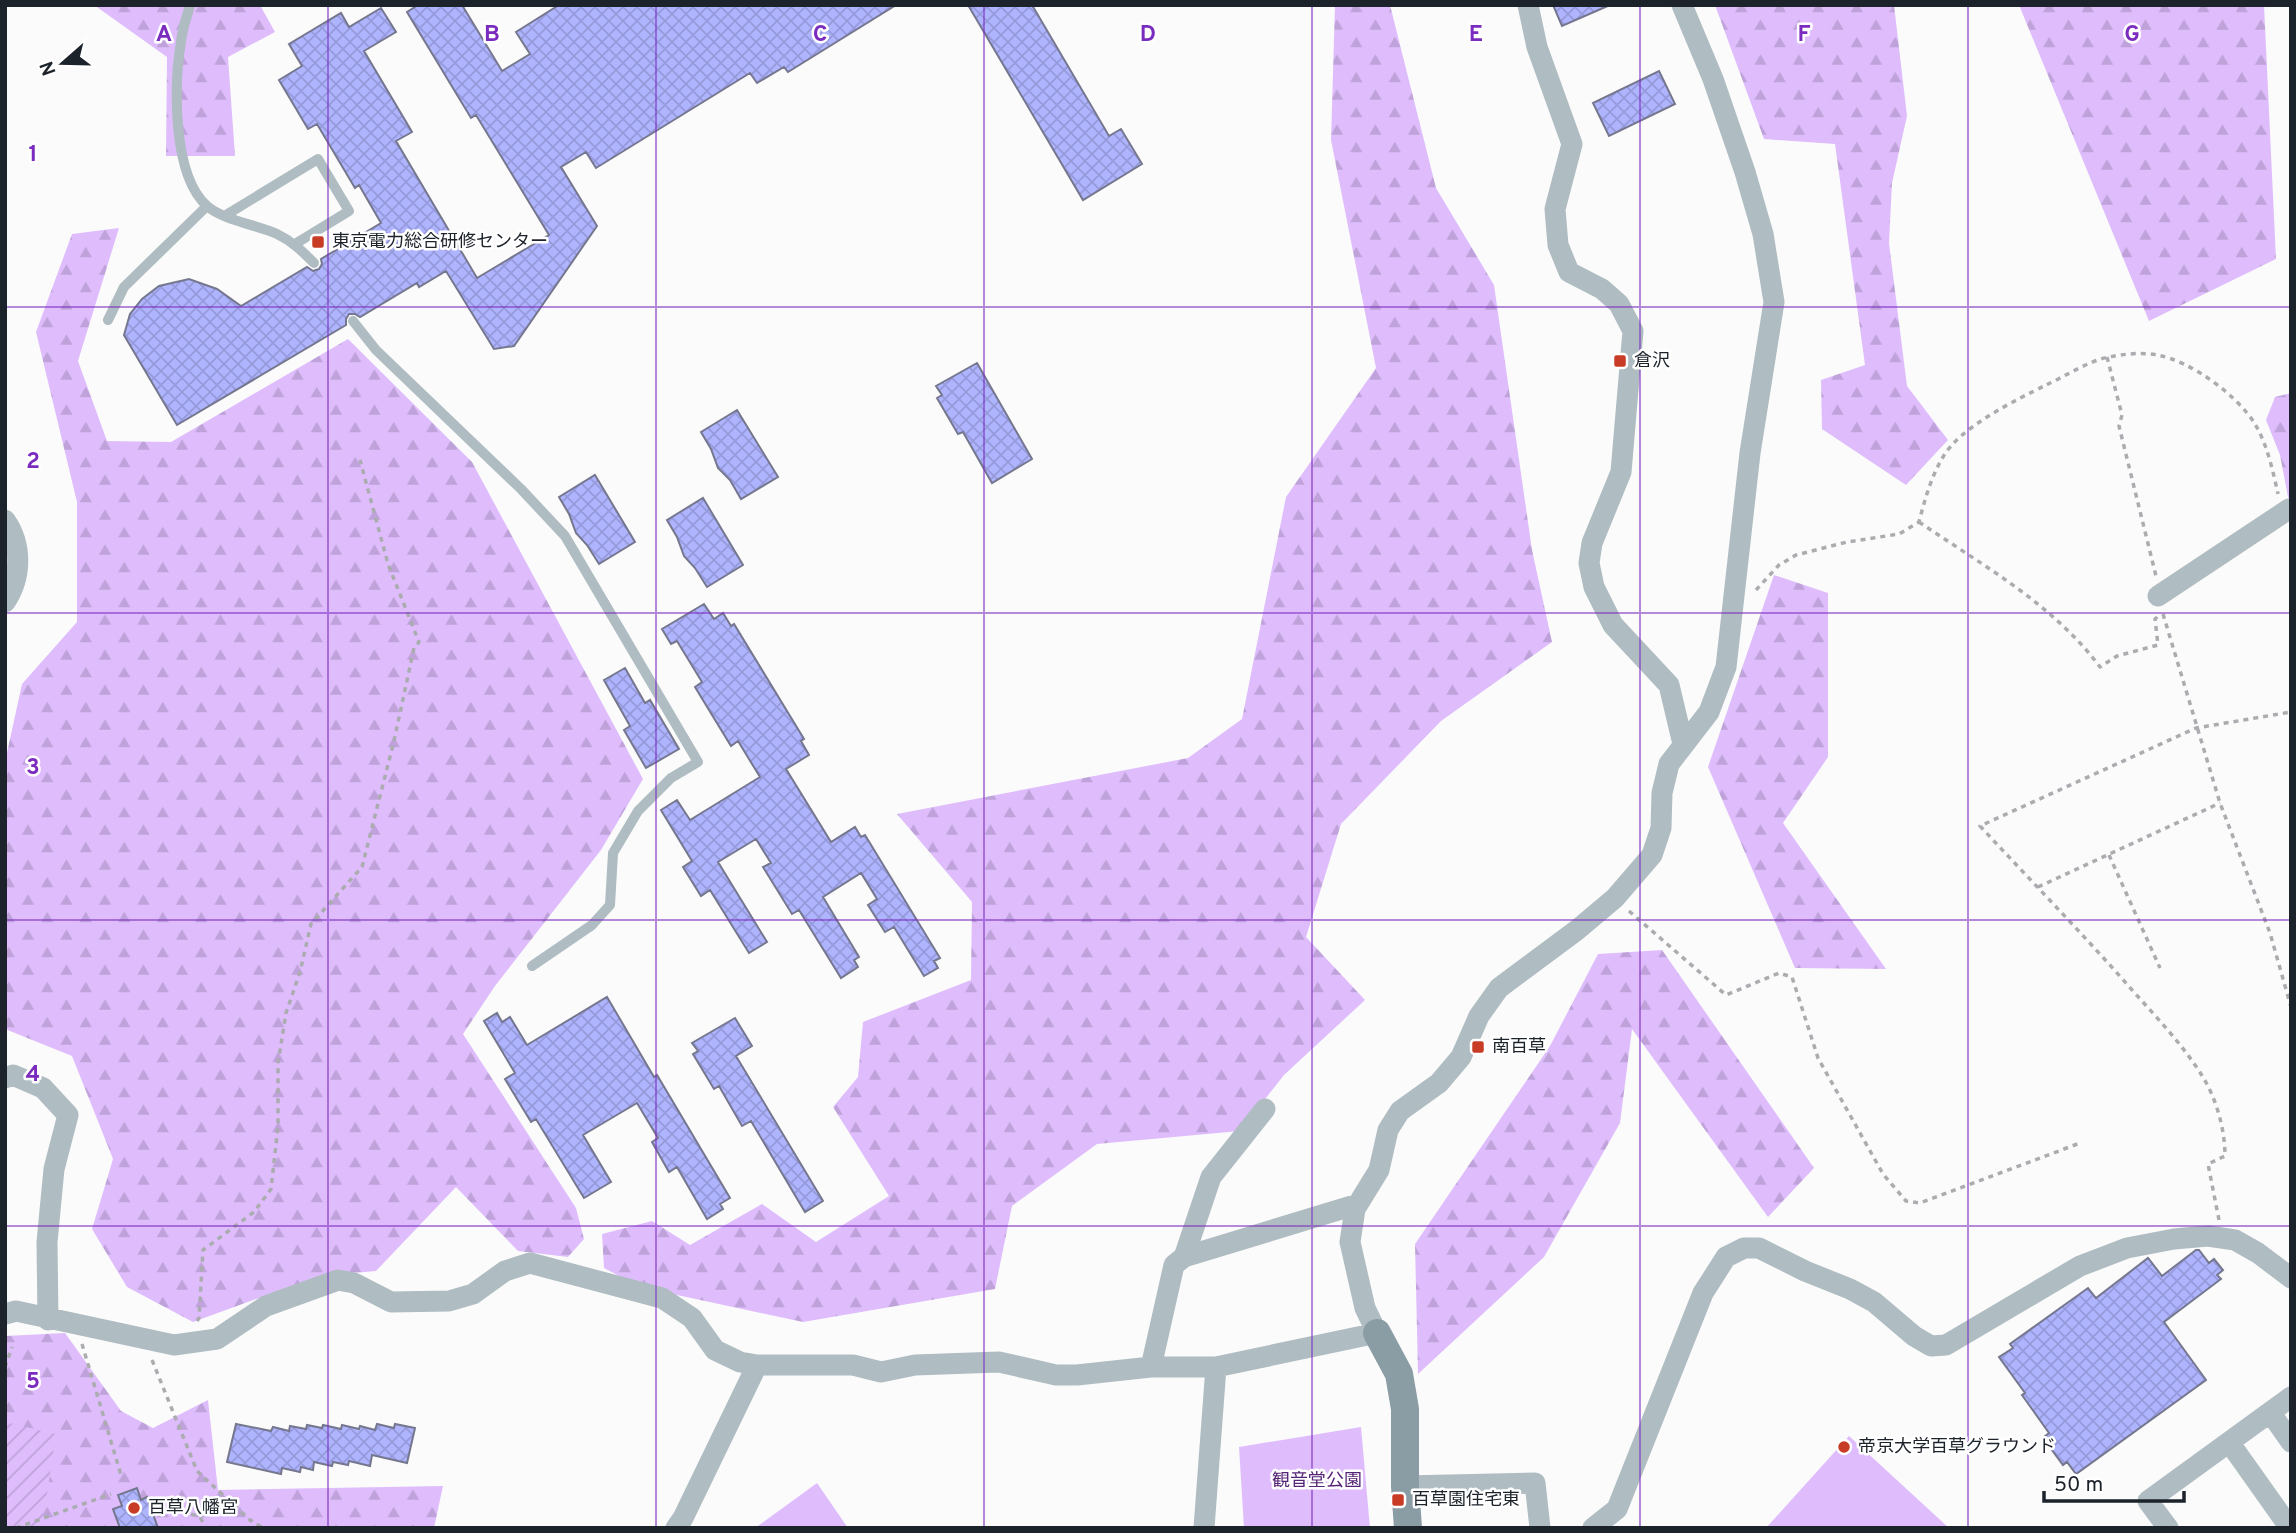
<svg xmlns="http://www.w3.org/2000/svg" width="2296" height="1533" font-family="Overpass,'Noto Sans JP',sans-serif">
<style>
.forest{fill:url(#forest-firs)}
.park{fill:#dfbdfd}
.garden{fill:url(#garden-furrows)}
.building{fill:url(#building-cross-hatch);stroke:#75778e;stroke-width:2}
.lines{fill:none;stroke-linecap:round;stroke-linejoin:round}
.path{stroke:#aaacaf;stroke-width:3.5;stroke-dasharray:5 5;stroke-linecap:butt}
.lane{stroke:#afbcc1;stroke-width:10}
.street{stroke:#afbcc1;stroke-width:21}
.secondary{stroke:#8a9da4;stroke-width:28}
.grid{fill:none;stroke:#7b2cbf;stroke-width:2;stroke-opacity:0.55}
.poi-dot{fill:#c83c26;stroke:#fff;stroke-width:2.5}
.labels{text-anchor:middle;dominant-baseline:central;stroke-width:5;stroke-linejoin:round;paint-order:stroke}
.poi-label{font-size:18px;fill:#1d232b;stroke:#fff;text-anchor:start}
.park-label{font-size:18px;fill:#552476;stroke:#fff}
.grid-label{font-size:23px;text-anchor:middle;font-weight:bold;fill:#7b2cbf;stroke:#fff;stroke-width:5;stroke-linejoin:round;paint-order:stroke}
</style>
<defs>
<pattern id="forest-firs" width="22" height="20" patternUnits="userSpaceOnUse" patternTransform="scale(1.75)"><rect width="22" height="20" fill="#dfbdfd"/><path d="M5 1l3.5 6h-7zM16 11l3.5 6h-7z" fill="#bfa2d9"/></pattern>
<pattern id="garden-furrows" width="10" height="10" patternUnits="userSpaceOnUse" patternTransform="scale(1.75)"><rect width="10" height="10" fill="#dfbdfd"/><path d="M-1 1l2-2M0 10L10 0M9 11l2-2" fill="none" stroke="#bfa2d9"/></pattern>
<pattern id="building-cross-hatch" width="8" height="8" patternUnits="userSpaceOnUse" patternTransform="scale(1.75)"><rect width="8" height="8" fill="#afb4ff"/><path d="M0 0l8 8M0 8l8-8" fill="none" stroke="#969adb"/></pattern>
</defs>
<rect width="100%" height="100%" fill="#fbfbfb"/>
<path class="forest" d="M94,5H260L275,32L228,57L235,156H166L167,57Z
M1335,5H1390L1436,188L1494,285L1532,550L1552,642L1441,721L1341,824L1306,937L1365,1000L1284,1075L1240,1131L1097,1144L1012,1206L995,1289L803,1322L640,1287L604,1268L602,1234L652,1221L690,1245L762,1204L816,1242L889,1196L833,1107L858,1077L863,1022L971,980L972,902L897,814L1188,758L1242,719L1286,497L1376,368L1331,140Z
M1715,5H1894L1907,116L1892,183L1889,243L1907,386L1948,440L1906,485L1822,429L1821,380L1865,365L1835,144L1764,139Z
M2019,5H2264L2276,259L2149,321Z
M119,228L78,361L107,441L171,442L348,339L472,462L643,779L601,850L495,986L463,1034L576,1208L584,1239L568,1257L518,1251L456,1187L376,1271L319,1276L193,1322L127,1287L92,1229L113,1159L72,1056L5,1029V762L22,684L77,622V502L36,332L72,234Z
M2291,393V502L2288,497L2280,455L2266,420L2275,397Z
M1774,575L1828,593V757L1783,823L1886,969L1795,968L1708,767Z
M1662,950L1814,1168L1768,1217L1632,1029L1620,1123L1544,1257L1418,1374L1415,1244L1550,1046L1598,954Z
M65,1333L121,1411L153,1428L208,1400L218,1490L443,1486L434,1528H5V1336Z"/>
<path class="park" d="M1361,1427L1370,1528H1244L1239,1447Z
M1849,1436L1949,1528H1766Z
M817,1483L848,1528H755Z"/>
<path class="garden" d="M5,1422L56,1434L42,1528H5Z"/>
<path class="building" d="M418,5H462L502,71L530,54L516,32L559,5H896L788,72L784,67L757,83L750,73L596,168L586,152L561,167L597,226L514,346L494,349L446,271L419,287L417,283L360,317L355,314H349L346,319V325L177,425L124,335L130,314L142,299L159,286L189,279L217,289L241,306L307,267L313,271L319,269L322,264L321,259L381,223L359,185L355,188L317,124L308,129L279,80L302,66L289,44L341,13L349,27L381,8L396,32L364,51L412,132L396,141L477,278L549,235L476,115L471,118L407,12Z
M968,5H1032L1109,136L1121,129L1142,164L1083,200Z
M1553,5H1610L1562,26Z
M1659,71L1675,104L1609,136L1593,103Z
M977,363L1032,459L992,483L963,432L958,434L937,398L942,395L936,386Z
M737,410L778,477L741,499L730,480L718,468L711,449L701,432Z
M595,475L635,542L599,564L587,545L576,533L569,514L559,497Z
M703,498L743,565L707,587L695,568L684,556L677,537L667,520Z
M704,604L714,619L723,613L731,626L734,624L804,739L801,741L809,755L786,769L831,842L855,827L861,837L865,835L940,958L934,961L938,968L924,976L894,927L885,932L868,905L877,899L861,873L823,897L859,957L854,960L858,967L841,978L799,910L792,914L763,867L771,863L756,839L718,862L767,942L749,953L710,890L701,896L683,867L692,861L661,810L677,800L690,820L760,777L738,741L731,746L695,687L702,682L677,641L671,644L662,629Z
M625,668L645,703L650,700L679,749L646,768L624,730L630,726L604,680Z
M607,997L654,1077L657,1075L730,1198L720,1204L723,1209L707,1219L677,1167L669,1172L652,1142L658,1138L637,1103L583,1135L611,1182L584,1198L536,1119L531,1122L505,1079L515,1073L484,1021L497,1013L502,1022L510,1017L527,1045Z
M735,1018L752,1046L736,1056L823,1201L805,1212L751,1121L742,1126L719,1086L714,1089L693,1054L698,1051L692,1043Z
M2196,1250H2199L2209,1263L2214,1259L2223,1270L2217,1275L2221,1279L2164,1322L2206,1380L2076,1474L2067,1462L2063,1465L2043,1438L2049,1433L2022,1395L2025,1393L1999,1357L2013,1348L2010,1344L2088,1288L2096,1298L2148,1258L2162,1276Z
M236,1424L271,1431L273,1427L289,1431L290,1426L306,1429L307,1425L322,1428L323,1425L341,1429L342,1425L359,1429L360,1426L375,1430L377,1424L394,1428L395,1424L415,1428L407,1463L372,1455L370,1466L349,1461L348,1465L333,1462L332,1466L314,1462L313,1470L301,1467L300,1472L282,1468L281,1474L227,1462Z
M137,1488L141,1500L147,1497L158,1528H120L113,1509L122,1506L118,1495Z"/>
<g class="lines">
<path class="path" d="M2107,357L2122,415L2119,426L2156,576
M1919,522C1982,565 2053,604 2100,667L2117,656L2158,645L2155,619L2159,616
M1756,590L1779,565L1796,555L1847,542L1899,534L1919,522C1925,499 1931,477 1943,457C1960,427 2016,400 2046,385C2066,376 2088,361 2109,357C2124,354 2142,352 2157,355C2191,361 2237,395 2255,424C2267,444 2273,471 2278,494
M2163,614L2220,803L2270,933L2291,1007
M2109,855L2160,968
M2038,887L2220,803
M1629,911L1726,995L1779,973L1792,977L1818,1058L1883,1174L1906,1201L1920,1203L2080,1143
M2219,1220L2208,1164L2225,1156C2225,1129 2216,1097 2201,1074C2182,1044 2157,1018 2133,991C2084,935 2031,881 1980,826L2196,728L2291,712
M197,1321L199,1318L203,1250L254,1212L271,1189L278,1126V1063L286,1013L300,972L311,924L362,867L394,741L414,648L419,642L388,564L360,460
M82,1344L121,1475
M152,1360L197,1471L250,1520L263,1528
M5,1367L12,1347
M172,1508L200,1517L206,1528
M16,1528L111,1494"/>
<path class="lane" d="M190,5C187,17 182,29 181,42C174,84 172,175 207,206C223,220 257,225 277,234C292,241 302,251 314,263
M226,215L318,159L349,211L295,244
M108,320L124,287L207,206
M353,321L376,350L521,489L565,536L698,762L671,778L638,811L613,853L610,905L592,925L532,966"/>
<path class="street" d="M1528,5L1537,47L1572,144L1555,209L1558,245L1569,272L1602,289L1619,304L1633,331L1621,472L1592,543L1589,563L1594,587L1613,625L1669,685L1683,744
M5,520C22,544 22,577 5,602
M2158,596L2289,509L2291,510
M5,1078L13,1075L43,1088L68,1115L54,1169L47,1242L48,1320
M1184,1257L1211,1177L1265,1109
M5,1314L16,1311L174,1345L217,1339L266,1306L338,1280L354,1283L391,1302L449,1301L473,1294L505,1271L530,1263L662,1298L692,1318L715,1350L740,1362L757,1365H853L881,1372L915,1365L999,1362L1056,1375H1077L1151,1367H1216L1377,1333L1365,1308L1350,1242L1355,1209L1379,1170L1388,1130L1400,1111L1439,1083L1461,1057L1479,1016L1499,988L1577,930L1615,898L1652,855L1661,828L1662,793L1669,764L1709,712L1726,667L1750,453L1774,302L1763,234L1745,172L1713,79L1682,5
M1151,1367L1174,1265L1184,1257L1358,1204
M2270,1412L2291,1442
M2229,1442L2290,1528
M1405,1486L1535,1483L1540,1528
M676,1528L683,1518L757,1365
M1204,1528L1216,1367
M1593,1528L1617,1509L1703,1293L1726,1257L1744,1248H1759L1805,1271L1850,1289L1874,1302L1914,1336L1931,1346L1946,1345L2080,1266L2127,1248L2174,1239L2208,1236L2235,1240L2258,1253L2291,1278
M2168,1528L2148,1501L2291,1397"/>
<path class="secondary" d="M1377,1333L1399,1374L1405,1409V1486L1408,1528"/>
</g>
<path class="grid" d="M328,5V1528M656,5V1528M984,5V1528M1312,5V1528M1640,5V1528M1968,5V1528M5,307H2291M5,613H2291M5,920H2291M5,1226H2291"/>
<g class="poi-dot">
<rect x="311" y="235" width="14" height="14" rx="3.5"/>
<rect x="1613" y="354" width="14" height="14" rx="3.5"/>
<rect x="1471" y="1040" width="14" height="14" rx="3.5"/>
<circle cx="1844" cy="1447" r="7"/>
<rect x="1391" y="1493" width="14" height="14" rx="3.5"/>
<circle cx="134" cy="1508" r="7"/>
</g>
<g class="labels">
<g class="poi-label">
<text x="332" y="242">東京電力総合研修センター</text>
<text x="1634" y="361">倉沢</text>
<text x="1492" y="1047">南百草</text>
<text x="1858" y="1447">帝京大学百草グラウンド</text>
<text x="1412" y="1500">百草園住宅東</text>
<text x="148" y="1508">百草八幡宮</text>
</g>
<g class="park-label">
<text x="1317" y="1481">観音堂公園</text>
</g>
</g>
<g class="grid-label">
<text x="164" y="41">A</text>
<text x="492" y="41">B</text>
<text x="820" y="41">C</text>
<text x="1148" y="41">D</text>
<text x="1476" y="41">E</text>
<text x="1804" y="41">F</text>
<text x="2132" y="41">G</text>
<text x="33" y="161">1</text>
<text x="33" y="468">2</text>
<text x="33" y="774">3</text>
<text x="33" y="1081">4</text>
<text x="33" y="1388">5</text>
</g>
<rect width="2296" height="1533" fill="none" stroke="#1d232b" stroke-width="14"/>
<g transform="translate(63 63) rotate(250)" stroke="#ffffff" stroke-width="5" paint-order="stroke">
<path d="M0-5L12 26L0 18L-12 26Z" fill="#1d232b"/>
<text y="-10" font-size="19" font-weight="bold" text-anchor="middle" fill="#1d232b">N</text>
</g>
<path d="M2044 1491v10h140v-10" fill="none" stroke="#1d232b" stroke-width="3.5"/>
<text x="2054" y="1491" font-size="21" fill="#1d232b" stroke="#ffffff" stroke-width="5" paint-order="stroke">50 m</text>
</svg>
